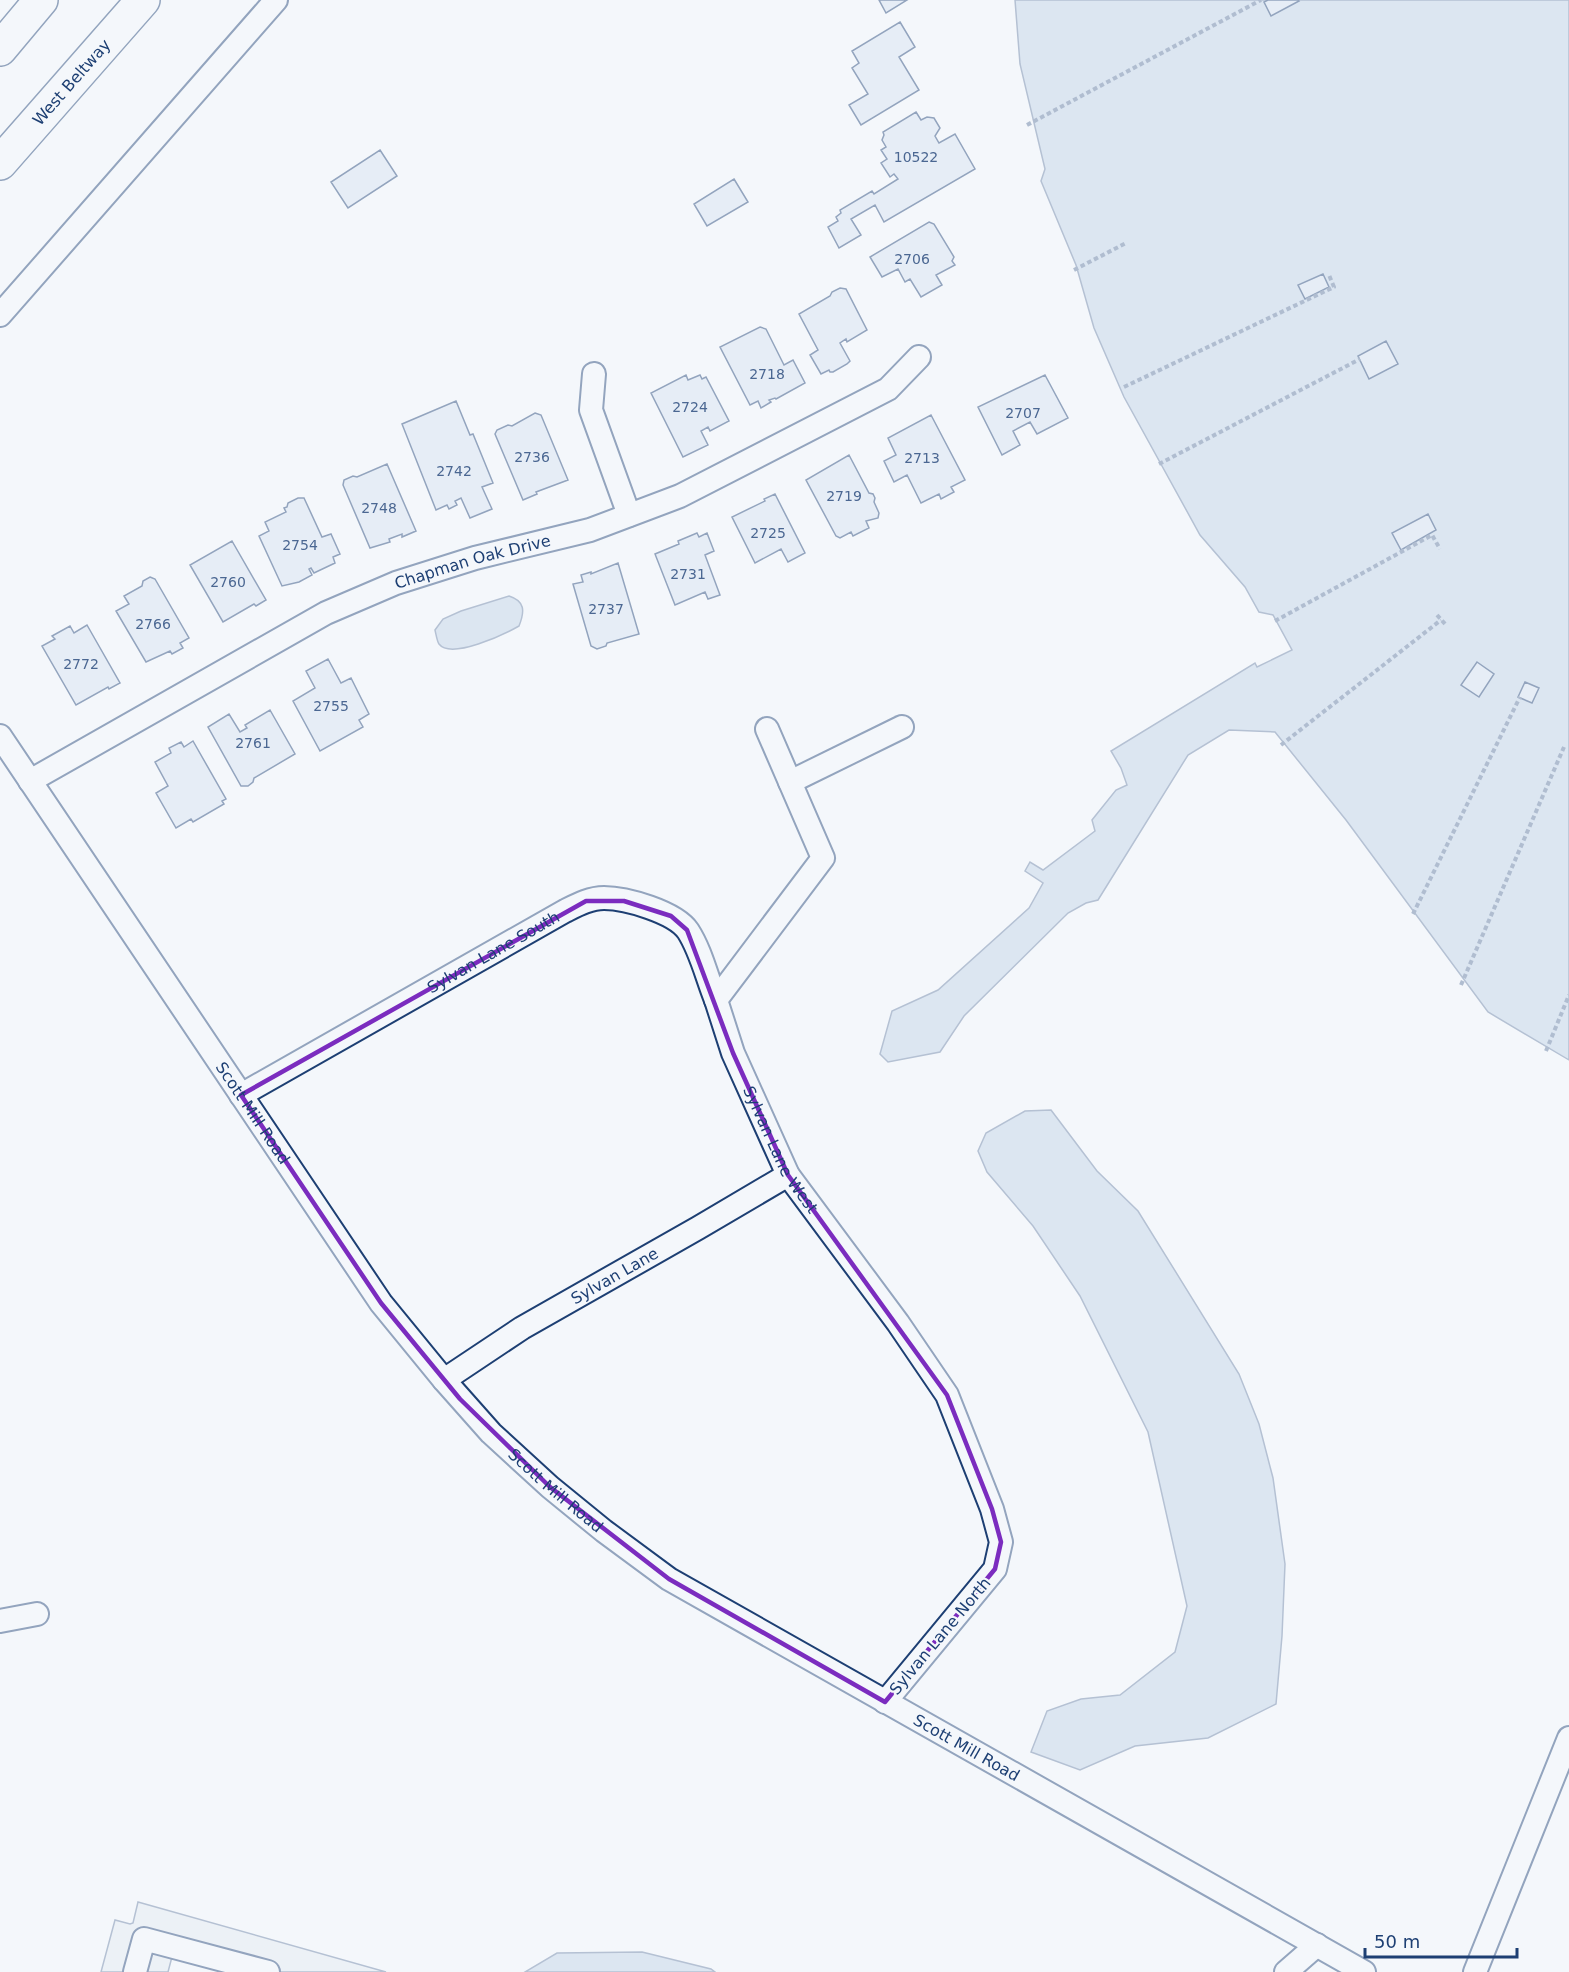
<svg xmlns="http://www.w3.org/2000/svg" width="1569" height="1972" font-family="'DejaVu Sans',sans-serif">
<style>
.parking{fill:#e3e8f0;stroke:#687fa3;stroke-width:1.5}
.water{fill:#bed0e5;stroke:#687fa3;stroke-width:1.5}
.building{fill:#d5e0f0;stroke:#1d3f73;stroke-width:1.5}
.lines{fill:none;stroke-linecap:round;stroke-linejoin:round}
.minor-casing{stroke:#1d3f73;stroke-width:26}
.highway-casing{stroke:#1d3f73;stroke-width:36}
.path{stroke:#5e769c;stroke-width:4;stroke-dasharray:4.5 3;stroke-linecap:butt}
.minor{stroke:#f4f7fb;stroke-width:22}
.highway{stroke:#f4f7fb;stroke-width:33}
.marked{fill:none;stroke:#7b2cbf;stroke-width:4.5;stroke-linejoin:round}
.labels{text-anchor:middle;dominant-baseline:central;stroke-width:4.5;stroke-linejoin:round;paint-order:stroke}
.number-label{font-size:14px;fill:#4b6792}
.street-label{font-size:16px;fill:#1d3f73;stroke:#f4f7fb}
</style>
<rect width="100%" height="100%" fill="#f4f7fb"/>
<path class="parking" d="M138,1902L386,1972H247L173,1953L168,1972H101L115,1920L130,1924L133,1923Z"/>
<path class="water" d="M1015,0H1569V1060L1488,1012L1346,820L1275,732L1229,730L1188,755L1098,900L1086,903L1068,913L964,1016L940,1052L888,1062L880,1054L892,1011L938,990L1029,908L1043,883L1025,871L1030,862L1043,870L1095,831L1092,820L1116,790L1127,785L1121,768L1111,751L1255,663L1257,667L1292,650L1273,615L1259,612L1245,587L1200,535L1124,397L1094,328L1076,265L1041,181L1045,169L1020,64Z
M509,596C525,601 525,611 519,626C505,634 451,660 439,644C437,641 436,634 435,630L443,619L461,611Z
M1051,1110L1097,1171L1138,1211L1239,1374L1259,1424L1273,1478L1285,1564L1282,1636L1276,1704L1208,1738L1135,1746L1080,1770L1031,1752L1047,1711L1081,1699L1120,1695L1175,1652L1187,1606L1148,1432L1080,1296L1033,1226L987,1172L978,1151L986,1133L1025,1111Z
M642,1952L711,1969L715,1972H525L557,1953Z"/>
<path class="building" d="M879,0H907L886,13Z
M1268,0H1298L1299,1L1271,16L1264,2Z
M900,22L915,47L899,57L919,90L861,125L849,105L868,94L852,68L859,63L852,51Z
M916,112L921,120L927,117L934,118L940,128L935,136L939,143L955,134L975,169L884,222L875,205L851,219L861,235L839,248L828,227L838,221L836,217L841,213L840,210L872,191L874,194L898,179L894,174L890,177L881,163L887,159L881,150L886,147L882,140L884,135L883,132Z
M380,150L397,176L348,208L331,182Z
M734,179L748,202L707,226L694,204Z
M929,222L934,224L954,257L952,261L955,265L936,275L942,285L921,297L910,279L905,282L898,269L882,277L870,257Z
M1323,274L1329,287L1305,299L1298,285Z
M840,288L846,289L867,330L847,342L846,339L840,343L850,361L847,364L833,372H830L829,370L821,374L810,355L818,350L799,314L830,296L832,292Z
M760,327L766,329L784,365L793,360L805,383L776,399L775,398L769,400L771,402L761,408L758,401L750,405L720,347Z
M1386,341L1398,364L1369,379L1358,356Z
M686,375L688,380L700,375L702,379L706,377L729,421L710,431L708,427L701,431L708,445L683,457L651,393Z
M1045,375L1068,418L1037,434L1030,422L1013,431L1020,445L1002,455L978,407Z
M456,401L470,435L473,434L493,483L482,487L492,509L470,518L461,498L455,501L457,505L449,509L447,505L436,510L402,424Z
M535,413L541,415L568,480L536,492L537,494L523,500L495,434L497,430L508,425L512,426Z
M931,415L965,480L951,487L954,492L941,499L939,494L921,503L907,475L894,482L884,461L896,455L888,438Z
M849,455L869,493L873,494L875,498L874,502L879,513L878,518L866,521L869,528L853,536L851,532L840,538L836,536L806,480Z
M387,464L416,531L402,537V534L389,539L390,542L370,548L343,485L344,480L353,476L357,477Z
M775,494L805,553L788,562L781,549L755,563L732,517L765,501L764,499Z
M298,498H304L322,537L331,534L340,554L333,557L335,563L314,573L311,568L309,569L312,575L299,582L282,586L259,536L269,531L265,522L286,512L284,508L287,507L288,503Z
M1428,514L1436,530L1401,550L1392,533Z
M697,533L699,537L707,533L714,551L705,555L720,595L708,599L705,592L675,605L655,554L679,544L678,541Z
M232,541L266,600L256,606L254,604L223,622L190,565Z
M618,563L639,634L607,643L606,646L597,649L591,646L573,584L583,582L581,575L591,572V574Z
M150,577L155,579L189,638L180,643L183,648L172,654L170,651L146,662L116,611L129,604L124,596L142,586L143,581Z
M87,625L120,683L109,689L108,687L76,705L42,646L55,639L52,636L70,626L74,633Z
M328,659L341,683L351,678L369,714L359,720L363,727L320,751L293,701L315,688L306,671Z
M1477,662L1494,674L1479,697L1461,685Z
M1525,682L1539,688L1532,703L1518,697Z
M270,710L295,754L254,778L253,782L248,786H241L208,727L229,714L240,732L247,728L245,725Z
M193,741L226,799L222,801L224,804L193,822L191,819L176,828L156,793L168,786L155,762L171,753L169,748L181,742L184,747Z"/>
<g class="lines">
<g class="minor-casing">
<g id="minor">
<path d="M0,315L276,0"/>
<path d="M594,374L591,410L629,515"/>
<path id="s1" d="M767,729L823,858L716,1000L733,1053L788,1175L898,1323L947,1395L992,1509L1001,1542L995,1569L885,1702"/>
<path id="s2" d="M0,736L381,1303L444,1380L491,1433L550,1487L604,1531L669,1579L1364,1972"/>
<path id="s3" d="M30,781L326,613L396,583L475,558L590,530L680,496L888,389L919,357"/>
<path d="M790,782L902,727"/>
<path id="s4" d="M241,1095L565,911C577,905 590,898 604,898C626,898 675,912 688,931C701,951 707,978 716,1000"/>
<path id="s5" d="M444,1380L522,1328L698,1228L788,1175"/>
<path d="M0,1621L37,1614"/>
<path d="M135,1972L144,1939L268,1972"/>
<path d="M1286,1972L1317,1945"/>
<path d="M1475,1972L1569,1738"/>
</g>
</g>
<g class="highway-casing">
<g id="highway">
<path d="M0,49L41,0"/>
<path id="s6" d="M0,163L143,0"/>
</g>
</g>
<path class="path" d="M1027,125L1261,0
M1074,270L1126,243
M1124,387L1334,287L1329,275
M1159,464L1360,359
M1437,615L1446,625
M1275,621L1432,535L1440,549
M1281,745L1441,620
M1413,914L1520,697
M1461,985L1564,747
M1546,1051L1569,995"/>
<use href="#minor" class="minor"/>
<use href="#highway" class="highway"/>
</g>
<path d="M0 0H1569V1972H0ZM586,901H624L671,916L687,930L733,1053L788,1175L947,1395L992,1509L1001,1542L995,1569L885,1702L669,1579L550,1487L460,1399L381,1303L241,1095Z" fill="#f4f7fb" fill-opacity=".55" fill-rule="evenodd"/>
<path class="marked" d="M586,901H624L671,916L687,930L733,1053L788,1175L947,1395L992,1509L1001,1542L995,1569L885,1702L669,1579L550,1487L460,1399L381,1303L241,1095Z"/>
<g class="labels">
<g class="number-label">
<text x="916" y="157">10522</text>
<text x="912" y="259">2706</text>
<text x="767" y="374">2718</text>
<text x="690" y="407">2724</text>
<text x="1023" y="413">2707</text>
<text x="532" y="457">2736</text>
<text x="922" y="458">2713</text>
<text x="454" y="471">2742</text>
<text x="844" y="496">2719</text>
<text x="379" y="508">2748</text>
<text x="768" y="533">2725</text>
<text x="300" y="545">2754</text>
<text x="688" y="574">2731</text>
<text x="228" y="582">2760</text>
<text x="606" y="609">2737</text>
<text x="153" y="624">2766</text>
<text x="81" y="664">2772</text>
<text x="331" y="706">2755</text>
<text x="253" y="743">2761</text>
</g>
<g class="street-label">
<text stroke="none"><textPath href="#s6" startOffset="108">West Beltway</textPath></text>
<text stroke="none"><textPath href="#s3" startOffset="496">Chapman Oak Drive</textPath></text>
<text stroke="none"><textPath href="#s4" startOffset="290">Sylvan Lane South</textPath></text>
<text stroke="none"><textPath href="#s2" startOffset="454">Scott Mill Road</textPath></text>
<text stroke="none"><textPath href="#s1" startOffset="482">Sylvan Lane West</textPath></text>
<text stroke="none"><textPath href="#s5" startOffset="200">Sylvan Lane</textPath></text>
<text stroke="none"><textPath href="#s2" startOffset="940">Scott Mill Road</textPath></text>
<text transform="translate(940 1636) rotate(-50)">Sylvan Lane North</text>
<text stroke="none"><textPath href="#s2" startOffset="1426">Scott Mill Road</textPath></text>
</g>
</g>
<path d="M1365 1948v9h152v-9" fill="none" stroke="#1d3f73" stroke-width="3"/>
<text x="1374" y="1948" font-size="18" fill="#1d3f73" stroke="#f4f7fb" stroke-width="4.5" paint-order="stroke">50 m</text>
</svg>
